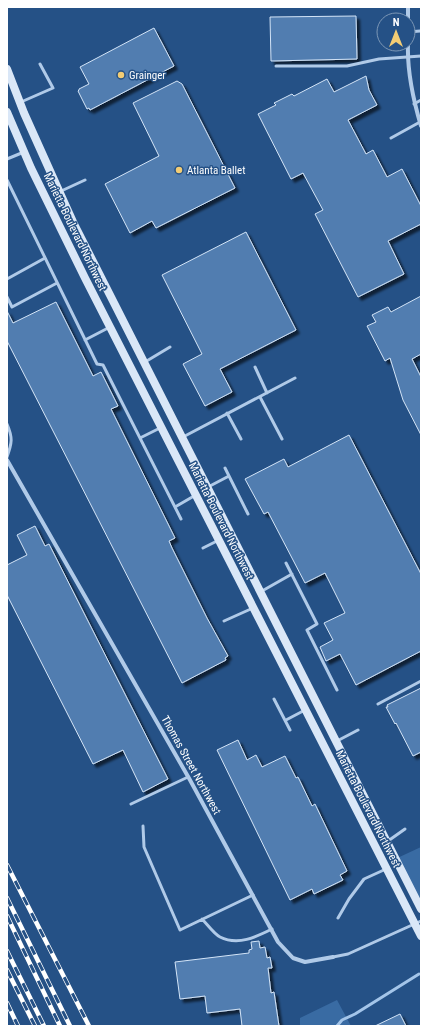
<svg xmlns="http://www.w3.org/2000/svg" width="428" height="1033" font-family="'Roboto Condensed',sans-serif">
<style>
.green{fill:#396ba3}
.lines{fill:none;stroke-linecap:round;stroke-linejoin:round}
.stream{stroke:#a4c5e9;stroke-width:3}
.building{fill:#517db0;stroke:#d3e4f7;filter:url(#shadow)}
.lane{stroke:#b0cae8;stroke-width:3}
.street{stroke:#b0cae8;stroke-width:4}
.secondary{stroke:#dae7f7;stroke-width:8}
.rail-casing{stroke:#fff;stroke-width:4.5}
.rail{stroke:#255186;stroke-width:3;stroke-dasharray:9;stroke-linecap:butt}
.poi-dot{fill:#f2cc74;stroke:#255186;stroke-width:1.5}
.labels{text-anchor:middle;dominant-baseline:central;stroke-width:3;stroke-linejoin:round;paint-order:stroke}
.poi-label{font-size:11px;fill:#fff;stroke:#255186;text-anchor:start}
.street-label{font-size:11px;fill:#fff;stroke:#255186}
</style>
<defs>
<filter id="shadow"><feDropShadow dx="3.5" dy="3.5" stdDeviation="1" flood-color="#0009"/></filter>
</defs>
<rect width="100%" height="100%" fill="#255186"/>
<path class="green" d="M421,847V900L393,860Z
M337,1000L351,1026H300V1018Z"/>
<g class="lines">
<path class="stream" d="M337,1026L342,1020L355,1014L419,974"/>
</g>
<path class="building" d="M356,16L357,59L271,61L270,17Z
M154,28L174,66L90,110L89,108L87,109L78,91L79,90V89L89,84L80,67Z
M366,76L369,90L377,105L348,120L366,154L373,150L387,177L402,169L421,206V224L388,241L404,274L358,297L315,214L323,210L303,173L291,179L258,114L276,105L274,103L292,94L294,96L327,79L334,92Z
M177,81L182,84L235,188L156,228L152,221L130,233L105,184L159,156L133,103Z
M246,232L296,330L220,369L232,392L205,406L183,364L202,354L162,275Z
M421,296V354L412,359L421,377V435L403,400L390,358L385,361L367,326L376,322L372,315L388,307L391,312Z
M56,302L93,376L101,372L118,406L111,409L175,538L169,541L172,548L207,618L228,656L225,658L226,660L182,683L7,341V311L13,323Z
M349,435L421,574V651L356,685L340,654L326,661L320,647L333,640L324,623L345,613L325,573L305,583L268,512L264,514L245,479L284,459L288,467Z
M35,526L45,546L49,544L168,779L143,792L123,750L93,764L7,595V565L27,555L17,535Z
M421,688V752L413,756L396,723L395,724L386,707H388L387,705Z
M238,740L247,760L256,755L262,767L285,756L296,778L298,777L312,806L315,804L347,871L340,875L343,880L314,894L312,889L290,900L217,750Z
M259,941L260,948L265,947L267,958L270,957L272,968H268L271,993L274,992L279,1026H242L240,1009L207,1013L205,996L180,999L175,962L249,953V950L252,949L251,942Z
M400,1014L406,1026H375Z"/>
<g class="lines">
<path class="lane" d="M408,32L420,31
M276,66H347L379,59L421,56
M21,102L53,88L40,64
M414,104L421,100
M391,138L420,122
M7,159L24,152
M7,180L97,364L103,365L181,519
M59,192L85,180
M7,279L45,258
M7,297L12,307L57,283
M85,340L110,327
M145,362L170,347
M255,367L267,393
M260,397L282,439
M227,413L241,439
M7,424C13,438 12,443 7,457
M183,437L295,378
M140,438L160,428
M225,468L248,514
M208,487L229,476
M175,507L194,496
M203,548L217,541
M286,563L317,624L307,630L337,690
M262,591L292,574
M224,621L253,608
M274,699L290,730
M378,704L421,681
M286,720L305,710
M337,741L358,730
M131,804L188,777
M143,826L144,847L180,930L253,895
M388,841L405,829
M338,918L349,899L364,879L386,869
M202,919C207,924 214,934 220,937C238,946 256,937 272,929
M333,957L348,954L421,921"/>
<path class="street" d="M408,26V7
M408,44C407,72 413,99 421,126
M7,460L190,780L278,942L293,958L305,962L333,957"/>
<path class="secondary" d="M7,69L24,113L73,222L421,909
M7,112L31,168L85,278L421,936"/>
<g class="rail-casing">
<path id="rail" d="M7,865L89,1026
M7,898L70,1026
M7,916L60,1026
M7,951L44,1026
M7,970L35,1026
M7,1003L18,1026"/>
</g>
<use href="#rail" class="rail"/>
</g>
<g class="poi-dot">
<circle cx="121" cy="75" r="4"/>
<circle cx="179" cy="170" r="4"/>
</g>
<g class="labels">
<g class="poi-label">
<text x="129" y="75">Grainger</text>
<text x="187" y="170">Atlanta Ballet</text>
</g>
<g class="street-label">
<text transform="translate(75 232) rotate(64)">Marietta Boulevard Northwest</text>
<text transform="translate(221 521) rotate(63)">Marietta Boulevard Northwest</text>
<text transform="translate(191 765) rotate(61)">Thomas Street Northwest</text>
<text transform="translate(368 809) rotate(63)">Marietta Boulevard Northwest</text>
</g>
</g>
<rect width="428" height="1033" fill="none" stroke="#ffffff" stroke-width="16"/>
<g transform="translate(396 32)"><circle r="19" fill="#255186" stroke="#7c97b6"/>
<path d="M0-3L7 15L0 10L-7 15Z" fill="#f2cc74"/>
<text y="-6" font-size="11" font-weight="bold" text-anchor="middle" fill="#ffffff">N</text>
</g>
</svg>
